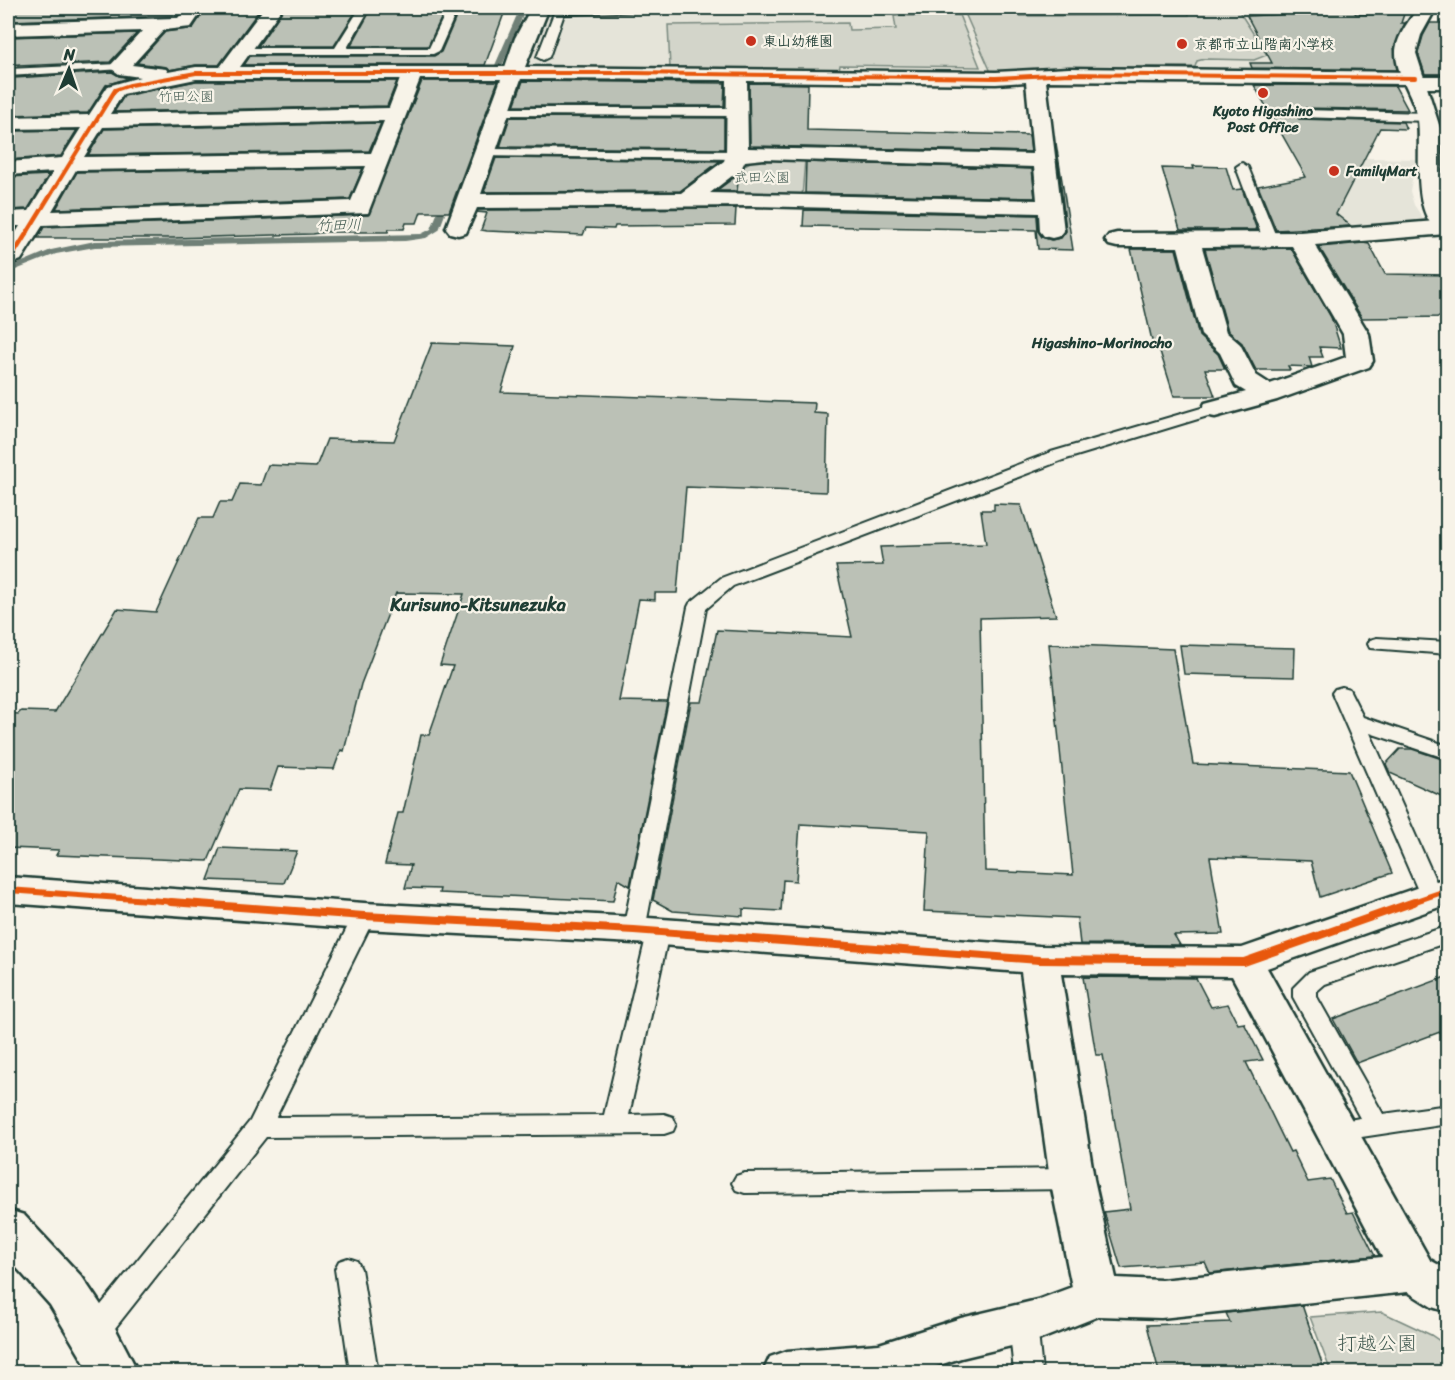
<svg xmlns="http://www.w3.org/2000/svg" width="1455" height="1380" font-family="Sriracha,'Klee One',sans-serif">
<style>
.built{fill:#e5e4d9}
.green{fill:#d3d5ca;stroke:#79897f;stroke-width:1.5}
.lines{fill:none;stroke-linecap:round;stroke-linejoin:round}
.stream{fill:#6f8077;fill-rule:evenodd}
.building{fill:#bbc1b6;stroke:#1f3d34;stroke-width:1.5}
.service-casing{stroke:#1f3d34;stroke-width:4}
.minor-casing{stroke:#1f3d34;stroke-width:5}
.tertiary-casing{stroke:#1f3d34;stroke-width:5}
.service{fill:#f7f3e8;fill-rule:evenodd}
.minor{fill:#f7f3e8;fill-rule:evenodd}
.tertiary{fill:#f7f3e8;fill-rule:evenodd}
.cycleway-far3-casing{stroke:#f7f3e8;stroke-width:6}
.cycleway-far2-casing{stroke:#f7f3e8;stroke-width:8}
.cycleway-far1-casing{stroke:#f7f3e8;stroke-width:10}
.cycleway-casing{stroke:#f7f3e8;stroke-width:11}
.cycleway-far3{stroke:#e8590c;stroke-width:4}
.cycleway-far2{stroke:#e8590c;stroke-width:4.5}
.cycleway-far1{stroke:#e8590c;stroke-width:6}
.cycleway{stroke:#e8590c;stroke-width:8}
.poi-dot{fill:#c8321e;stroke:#f7f3e8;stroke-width:2}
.labels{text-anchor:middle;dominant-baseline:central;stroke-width:4.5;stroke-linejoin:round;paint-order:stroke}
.far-poi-label{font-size:14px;font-weight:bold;fill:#1f3d34;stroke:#f7f3e8;text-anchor:start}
.far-park-label{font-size:14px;fill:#435b52;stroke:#f7f3e8}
.far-water-label{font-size:15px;font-style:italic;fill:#405950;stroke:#f7f3e8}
.far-neighbourhood-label{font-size:15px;font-weight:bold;fill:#1f3d34;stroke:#f7f3e8}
.neighbourhood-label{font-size:18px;font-weight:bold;fill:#1f3d34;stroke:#f7f3e8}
.near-park-label{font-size:20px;fill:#435b52;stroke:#f7f3e8}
</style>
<rect width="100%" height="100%" fill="#f7f3e8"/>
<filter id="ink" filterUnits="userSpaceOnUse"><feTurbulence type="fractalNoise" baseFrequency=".0167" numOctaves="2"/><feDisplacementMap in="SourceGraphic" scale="12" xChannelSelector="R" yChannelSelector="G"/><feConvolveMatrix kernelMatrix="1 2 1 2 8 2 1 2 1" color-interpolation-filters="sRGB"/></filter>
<g filter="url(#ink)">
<path class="built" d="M547,8H1410L1411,13L1388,51L1390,70L1373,73L984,75L519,71Z
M1316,152L1366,158L1416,159L1410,191L1414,205L1425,221L1417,226L1346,232L1305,175Z"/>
<path class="green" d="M1188,8H1237L1267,55L1254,60L1205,59L1197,61L1195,67H1065L991,72L964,11H1018L1020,16L1189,15Z
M959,15L980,67L840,65L839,71L670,68L668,25L848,23L849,30L896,29L894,16Z
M759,158L805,159L802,197L715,194L710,189C727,179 741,164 759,158Z
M1382,1312L1431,1335L1447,1346V1372H1331L1310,1317Z"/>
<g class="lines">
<path class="stream" d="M520,8H526L490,95L483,97L482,95Z
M444,196L451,198L439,230L426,238L405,241L95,247L56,254L8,273V268L51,250L95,241L421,234L431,229Z"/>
</g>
<path class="building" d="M109,8H184L177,16L8,21V9Z
M206,8H261L219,65H196L169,70L166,67L137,63L165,32L193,28Z
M284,8H358L334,46H258Z
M372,8H446L428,46H351Z
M460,8H506L485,65H244L250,56H434L441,52Z
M1351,8L1356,14H1404L1401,23H1405L1394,47L1397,70L1252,68L1250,63H1272L1247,16L1304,13L1301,9Z
M1430,23H1448V74H1425L1418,53L1423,36Z
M137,33L110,62L18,66L19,64L8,65V37Z
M112,72L119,76L129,78L106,85L88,113L8,115V96L14,78Z
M196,81H397L387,106L114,112L124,96Z
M422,81H498L449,212H421L417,223H406L404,229H389L388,232H326L312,234L173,238H38L44,227L368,215Z
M523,81L725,83L724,106H514Z
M749,83L808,84L807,130L1029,135L1031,152L750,146Z
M1254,85L1395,86L1408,110L1303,108L1295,114L1299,119L1403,122L1406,129L1380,128L1336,214L1351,226L1276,230L1258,186L1306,177Z
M510,117L724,118V149L500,147Z
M381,123L369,151L88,155L104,129Z
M77,130L61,156L8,160V131Z
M1056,143L1073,250L1038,249L1036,230L803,226L804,210L1037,215L1038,231L1042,237L1051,240L1061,238L1066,231Z
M496,158L720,161L680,191L484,192Z
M806,162L1032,169L1035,198L805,193Z
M1193,166L1226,167L1233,190L1242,189L1257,230H1180L1162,168L1194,169Z
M363,168L350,199L56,209L77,172Z
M739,174L737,191H716Z
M49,175L28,209L8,210V177Z
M736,208L735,225L615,226L614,229L586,228L583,235L487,231L481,230L487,213L477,212L478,210Z
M1363,243L1369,244L1385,274L1448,275V317L1362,318L1319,247Z
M1291,248L1331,317L1341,348L1319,347L1323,357H1309L1312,367L1288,366L1290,370H1256L1242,343L1228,331L1205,249Z
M1131,249H1176L1199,336L1218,354L1225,369H1205L1215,396H1174L1158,345H1153Z
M432,343L515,346L501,392L815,403L814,413L828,414L826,492L686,487L677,593H655V600L639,599L619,701L667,702L630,886L618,879L613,901L439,893L440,889L405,888L411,865L385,864L398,813H403L421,735H429L453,666L440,665L464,594L396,593L361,684L344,751L341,750L334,769L278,767L270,790L239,789L208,861L56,855L59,850L8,848V713L18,714L21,711L55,712L117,609L156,612L199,518H213L220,502H232L240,484L261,485L268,465L316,467L327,439L394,441Z
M994,504L1021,505L1056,616L980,618L985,871L1073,875L1049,644L1173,649L1193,764L1349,771L1392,873L1320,897L1311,861L1210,857L1223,934L1174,935L1180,945L1080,944L1077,918L924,911L929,831L800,824L796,881L783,880L781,911L743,909V916L673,911L653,900L691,702H702L717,630L852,637L836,566L883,565L880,547L986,544L981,510H994Z
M1180,645L1295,648L1294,677L1184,674Z
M1400,749H1412L1448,761V799L1390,773L1386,764Z
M220,848L297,851L284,883L208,880Z
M1448,976V1029L1357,1063L1333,1019Z
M1083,977L1196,978L1211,1007L1228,1004L1238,1024L1244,1023L1263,1060L1246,1062L1290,1152L1293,1151L1308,1182L1330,1179L1347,1213L1353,1212L1375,1256L1210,1273L1205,1262L1121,1268L1104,1212L1130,1209L1103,1055H1096Z
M1302,1305L1325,1372H1159L1147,1325L1230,1322L1226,1313Z"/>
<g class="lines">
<g class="service-casing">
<path id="service" d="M360,8H370L347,48H429L448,8H458L439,51L433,54H244L238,51L244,48H335Z
M544,8H646L641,11L564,14L549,57L543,60L537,57L554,13L544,11Z
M119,64L125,67L123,69L8,76V69Z
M498,108H737L743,112L737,116L494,115V109Z
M1303,110L1428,113L1434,117L1428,121L1299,117L1297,114Z
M485,149L737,151L743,155L737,159L481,156L479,153L481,150Z
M1242,163L1248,167L1277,239L1275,242H1265L1263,239L1236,167Z
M1215,404L1223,409L1221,412L1063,460L733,586L706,609L645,930L642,936L634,938L626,936L623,930L688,607L690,603L721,578L1051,452Z
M1377,638L1448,642V654L1370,648L1368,644L1370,640Z
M1342,687L1349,689L1363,717L1448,746V759L1370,733L1442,895L1439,900L1431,903L1423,900L1420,895L1332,693L1335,689Z
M364,908L372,911L375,916L276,1117L604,1115L647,933L650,927L658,925L666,927L669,933L629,1115L664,1114L673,1117L676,1124L673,1131L664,1134L266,1137L104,1342L94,1346L84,1342L80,1334L84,1326L250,1121L353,916L356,911Z
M1448,926V942L1325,984L1317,991V997L1383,1114L1448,1105V1124L1335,1141L1326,1138L1322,1131L1326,1124L1360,1118L1293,997V988L1309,972Z
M1072,1169L1081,1172L1085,1179L1081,1186L1072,1189L745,1193L736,1190L732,1183L736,1176L745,1173Z
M348,1258L357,1261L361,1269L378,1372H350L335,1269L339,1261Z
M1023,1311L1033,1315L1037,1323L1042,1372H1014L1009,1323L1013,1315Z"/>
</g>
<g class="minor-casing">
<path id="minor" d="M186,8H204L191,27L164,30L132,65L166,69L168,72L196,67H220L264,8H282L240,67H505L515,38L531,8H549L525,67L996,72L1069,68L1415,72L1424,76H1448V88H1417L1408,84L1046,81L1064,231L1060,236L1052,238L1044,236L1040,231L1039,213L751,206L477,208L466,233L458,235L450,233L446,228L501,79H420L368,213L43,225L21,260L8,265V245L20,226H8V212L29,211L53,172L8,175V162L62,158L81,128L8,129V117L89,115L108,86L140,77L119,74L109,67L142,31L8,35V23L175,18H178ZM196,79H400L389,108L110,114L123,94ZM521,79L727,80L726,155L724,161L681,193L481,194ZM747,81L996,84L1026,82L1033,154L748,148ZM384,121L371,153L84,157L103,127ZM764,159L1034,167L1037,200L710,193L741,169L745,161ZM366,166L351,201L52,211L76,170Z
M1448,220L1446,234L1315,245L1369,334L1373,361L1369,367L1277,400L1215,417L1205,415L1202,409L1205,403L1246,392L1236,386L1220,353L1201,335L1178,247H1117L1109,245L1105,240L1109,235L1117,233L1300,232ZM1292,246L1343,334L1346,357L1270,384L1256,375L1240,344L1226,332L1202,247Z
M8,877L364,903L634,917L1039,946L1242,948L1448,877V904L1267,968L1430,1260L1448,1270V1312L1432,1307L1408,1292L1161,1318L1099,1316L1041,1339L961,1358L918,1372H763L770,1357L787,1351L879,1344L961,1318L1037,1300L1072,1287L1050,1179L1021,972L634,943L364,929L8,903ZM1061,974L1232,976L1382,1257L1161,1280L1116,1278L1094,1179Z
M8,1210L24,1215L82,1277L111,1320L138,1372H90L50,1305L8,1258Z"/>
</g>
<g class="tertiary-casing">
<path id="tertiary" d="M1418,8H1436L1421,35L1416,53L1440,128L1441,187L1448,211V235C1406,224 1424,145 1417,114C1412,94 1396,73 1396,53C1396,37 1409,21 1418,8Z"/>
</g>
<use href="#service" class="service"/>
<use href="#minor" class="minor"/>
<use href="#tertiary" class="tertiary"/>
<g class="cycleway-far3-casing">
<path id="cycleway-far3" d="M27,233L115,90L130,85L196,73H633L996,78L1069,74L1415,78"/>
</g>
<g class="cycleway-far2-casing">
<path id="cycleway-far2" d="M8,258L13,255L28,231"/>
</g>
<g class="cycleway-far1-casing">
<path id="cycleway-far1" d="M8,890L191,903
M1410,903L1448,890"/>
</g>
<g class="cycleway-casing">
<path id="cycleway" d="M171,902L364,916L634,930L1039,960L1244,962L1414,902"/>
</g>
<use href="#cycleway-far3" class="cycleway-far3"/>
<use href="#cycleway-far2" class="cycleway-far2"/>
<use href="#cycleway-far1" class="cycleway-far1"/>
<use href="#cycleway" class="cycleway"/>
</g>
</g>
<g class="poi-dot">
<circle cx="751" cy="41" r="6"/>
<circle cx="1182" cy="44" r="6"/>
<circle cx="1263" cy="93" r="6"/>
<circle cx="1334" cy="171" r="6"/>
</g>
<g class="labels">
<g class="far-poi-label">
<text x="763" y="41">東山幼稚園</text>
<text x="1194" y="44">京都市立山階南小学校</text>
<text x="1263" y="111" text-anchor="middle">Kyoto Higashino<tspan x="1263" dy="16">Post Office</tspan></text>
<text x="1346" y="171">FamilyMart</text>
</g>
<g class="far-park-label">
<text x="186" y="96">竹田公園</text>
<text x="762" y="177">武田公園</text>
</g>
<g class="far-water-label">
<text transform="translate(339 225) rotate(-1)">竹田川</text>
</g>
<g class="far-neighbourhood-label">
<text x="1102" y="343">Higashino-Morinocho</text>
</g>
<g class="neighbourhood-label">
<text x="478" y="605">Kurisuno-Kitsunezuka</text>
</g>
<g class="near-park-label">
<text x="1377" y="1343">打越公園</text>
</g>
</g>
<rect width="1455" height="1380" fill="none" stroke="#f7f3e8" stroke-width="30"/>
<rect x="15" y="15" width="1425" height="1350" fill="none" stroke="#1f3d34" stroke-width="2" filter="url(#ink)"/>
<g transform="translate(69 69) rotate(2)" stroke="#f7f3e8" stroke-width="4.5" paint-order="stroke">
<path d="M0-4.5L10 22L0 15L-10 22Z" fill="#1f3d34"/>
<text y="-9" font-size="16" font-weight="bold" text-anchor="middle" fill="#1f3d34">N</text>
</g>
</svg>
